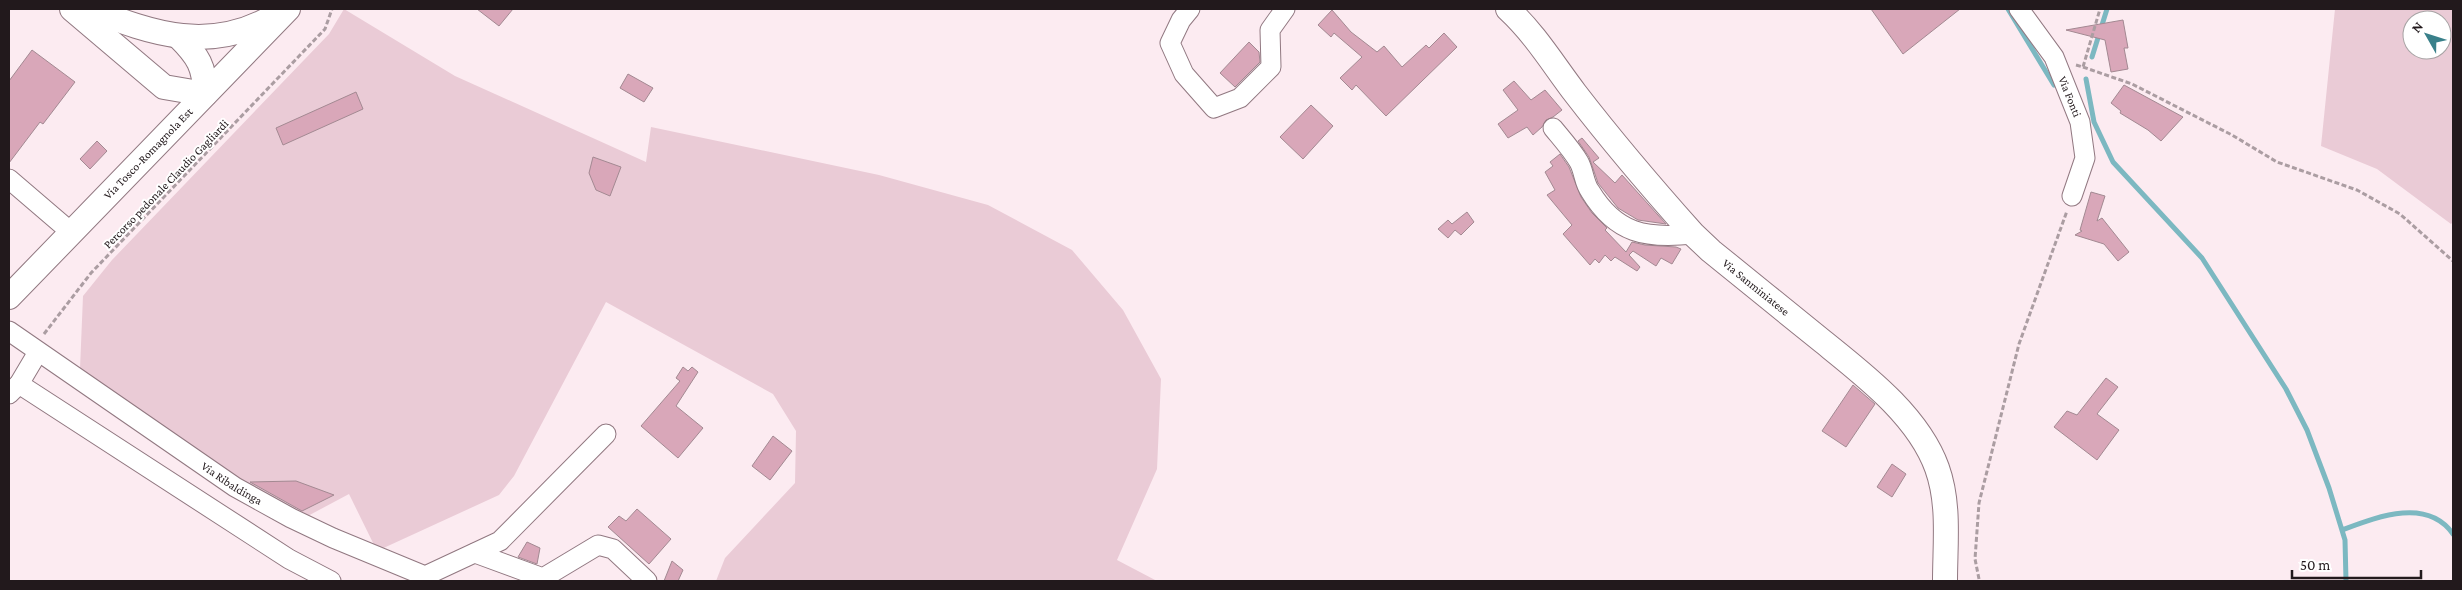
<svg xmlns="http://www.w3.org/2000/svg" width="2462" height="590" font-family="'Crimson Pro',serif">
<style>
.green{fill:#eacbd6;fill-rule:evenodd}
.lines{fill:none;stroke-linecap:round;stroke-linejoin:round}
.stream{stroke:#7cb8c1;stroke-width:5}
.building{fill:#d9a7b9;stroke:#a38992}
.minor-casing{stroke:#917881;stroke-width:21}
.major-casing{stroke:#917881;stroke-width:26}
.path{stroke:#ab9da2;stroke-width:3;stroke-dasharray:5 2.5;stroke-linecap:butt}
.minor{stroke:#fff;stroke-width:19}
.major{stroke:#fff;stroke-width:24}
.labels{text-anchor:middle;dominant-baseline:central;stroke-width:4;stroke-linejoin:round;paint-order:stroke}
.street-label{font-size:12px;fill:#22191c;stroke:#fff}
</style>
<rect width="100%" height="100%" fill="#fcebf1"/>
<path class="green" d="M344,9L455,76L646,162L651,127L879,175L988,205L1072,250L1123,310L1161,379L1157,469L1117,560L1157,581H716L725,558L795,483L796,431L773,394L606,302L514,476L499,495L377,551L349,494L304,518L280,508L80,369L83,296L112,260L329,34Z
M2335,9H2453V222L2451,224L2377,169L2321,146ZM2412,20H2442V50H2412Z"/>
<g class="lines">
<path class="stream" d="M2008,9L2054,85
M2092,57L2107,9
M2086,79L2094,122L2113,162L2202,258L2286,389L2307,430L2329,488L2345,540L2346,581
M2342,530C2377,517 2427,497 2453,534"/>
</g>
<path class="building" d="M477,9H513L499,26Z
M1871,9H1960L1903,54Z
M1332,10L1351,32L1377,52L1384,46L1402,67L1426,45L1429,48L1444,33L1457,47L1386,116L1356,85L1352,90L1340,78L1362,57L1334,33L1331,37L1318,25Z
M2123,20L2128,48H2124L2128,69L2111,72L2105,40L2066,30Z
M1249,42L1259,52L1260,62L1235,87L1220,73Z
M32,50L75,82L43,124L40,122L9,163V81Z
M628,74L653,88L644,102L620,88Z
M1514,81L1531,100L1545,90L1562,110L1553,117L1546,120L1542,127L1533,135L1527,127L1508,138L1498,124L1518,110L1503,90Z
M2124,85L2183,117L2161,141L2148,130L2120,113L2121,111L2111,103Z
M356,92L363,109L283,145L276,128Z
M1311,105L1333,126L1303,159L1280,137Z
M1582,138L1599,158L1593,162L1615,183L1622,175L1666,224L1638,220L1618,208L1598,183L1589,157L1578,141Z
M97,141L107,151L90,169L80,159Z
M1560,154L1569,167L1581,197L1592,213L1607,228L1605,230L1626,252L1632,242L1645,245L1676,247L1681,249L1672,264L1661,258L1656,266L1633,251L1629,255L1640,267L1637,271L1615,257L1611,261L1605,255L1599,263L1595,259L1590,265L1563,234L1572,225L1547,195L1555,190L1545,172L1553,166L1550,162Z
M593,157L621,167L610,196L596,190L589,173Z
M2091,192L2105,196L2097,221L2102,218L2129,252L2118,261L2104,244L2075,235L2082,231L2080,230Z
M1467,212L1474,222L1461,235L1455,230L1448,238L1438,229L1448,220L1452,224Z
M683,367L688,371L692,367L698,372L676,406L703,428L678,458L641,426L680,381L676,378Z
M2106,378L2118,387L2097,414L2119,430L2097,460L2054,427L2067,411L2077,415Z
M1853,385L1875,404L1846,447L1822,431Z
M773,436L792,451L770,480L752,466Z
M1892,464L1906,474L1892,497L1877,487Z
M296,481L334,495L302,511L250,482Z
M637,509L671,539L649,564L608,527L619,516L626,521Z
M527,542L540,548L537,564L518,557Z
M672,561L683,570L678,581H664Z"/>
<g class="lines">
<g class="minor-casing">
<g id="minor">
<path d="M1190,9L1181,20L1170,43L1184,74L1214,108L1240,98L1271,67L1270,30L1285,9"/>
<path id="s1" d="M2019,9L2054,57L2080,122L2085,158L2072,196"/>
<path d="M1553,128C1562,139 1572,150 1579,162C1584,171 1584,183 1590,191C1616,234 1646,239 1693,234"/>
<path d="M9,179L72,233"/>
<path id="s2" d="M9,331L235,487L291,518L333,538L425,576L500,541L606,434"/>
<path d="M19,384L289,559L331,581"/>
<path d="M9,394L19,384L38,352"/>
<path d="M475,553L543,578L598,545L613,549L647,581"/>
</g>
</g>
<g class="major-casing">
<g id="major">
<path d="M72,9L164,87L205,94"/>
<path d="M90,9C153,34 211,54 276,15"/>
<path id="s3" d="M1508,9C1535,34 1553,64 1575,93C1612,141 1652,188 1693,234L1711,251C1748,281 1784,310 1821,340C1863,374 1918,415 1937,468C1950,504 1945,544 1945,581"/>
<path d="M179,37C198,56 205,67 205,94"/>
<path id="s4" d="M9,297L288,9"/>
</g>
</g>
<path class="path" d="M2076,65L2083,67L2100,9
M2083,67L2132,84L2232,135L2277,162L2357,190L2400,214L2453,261
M44,334L91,273L325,29L332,9
M1979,579L1975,559L1979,503L2019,344L2067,211"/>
<use href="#minor" class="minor"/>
<use href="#major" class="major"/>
</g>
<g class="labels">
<g class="street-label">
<text stroke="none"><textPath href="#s1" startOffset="102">Via Fonti</textPath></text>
<text stroke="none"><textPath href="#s4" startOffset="200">Via Tosco-Romagnola Est</textPath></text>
<text transform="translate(166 184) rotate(-46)">Percorso pedonale Claudio Gagliardi</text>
<text stroke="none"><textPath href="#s3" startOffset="374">Via Sanminiatese</textPath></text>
<text stroke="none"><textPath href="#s2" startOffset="270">Via Ribaldinga</textPath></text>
</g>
</g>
<rect width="2462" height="590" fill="none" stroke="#22191c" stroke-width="20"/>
<g transform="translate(2427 35) rotate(309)"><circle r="24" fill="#ffffff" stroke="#a7a3a4"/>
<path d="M0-4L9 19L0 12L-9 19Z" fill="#39808a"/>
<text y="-8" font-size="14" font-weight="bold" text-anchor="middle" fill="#22191c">N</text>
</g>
<path d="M2292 570v8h129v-8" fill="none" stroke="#22191c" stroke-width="2.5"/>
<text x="2300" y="570" font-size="15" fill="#22191c" stroke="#ffffff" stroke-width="4" paint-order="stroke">50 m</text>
</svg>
